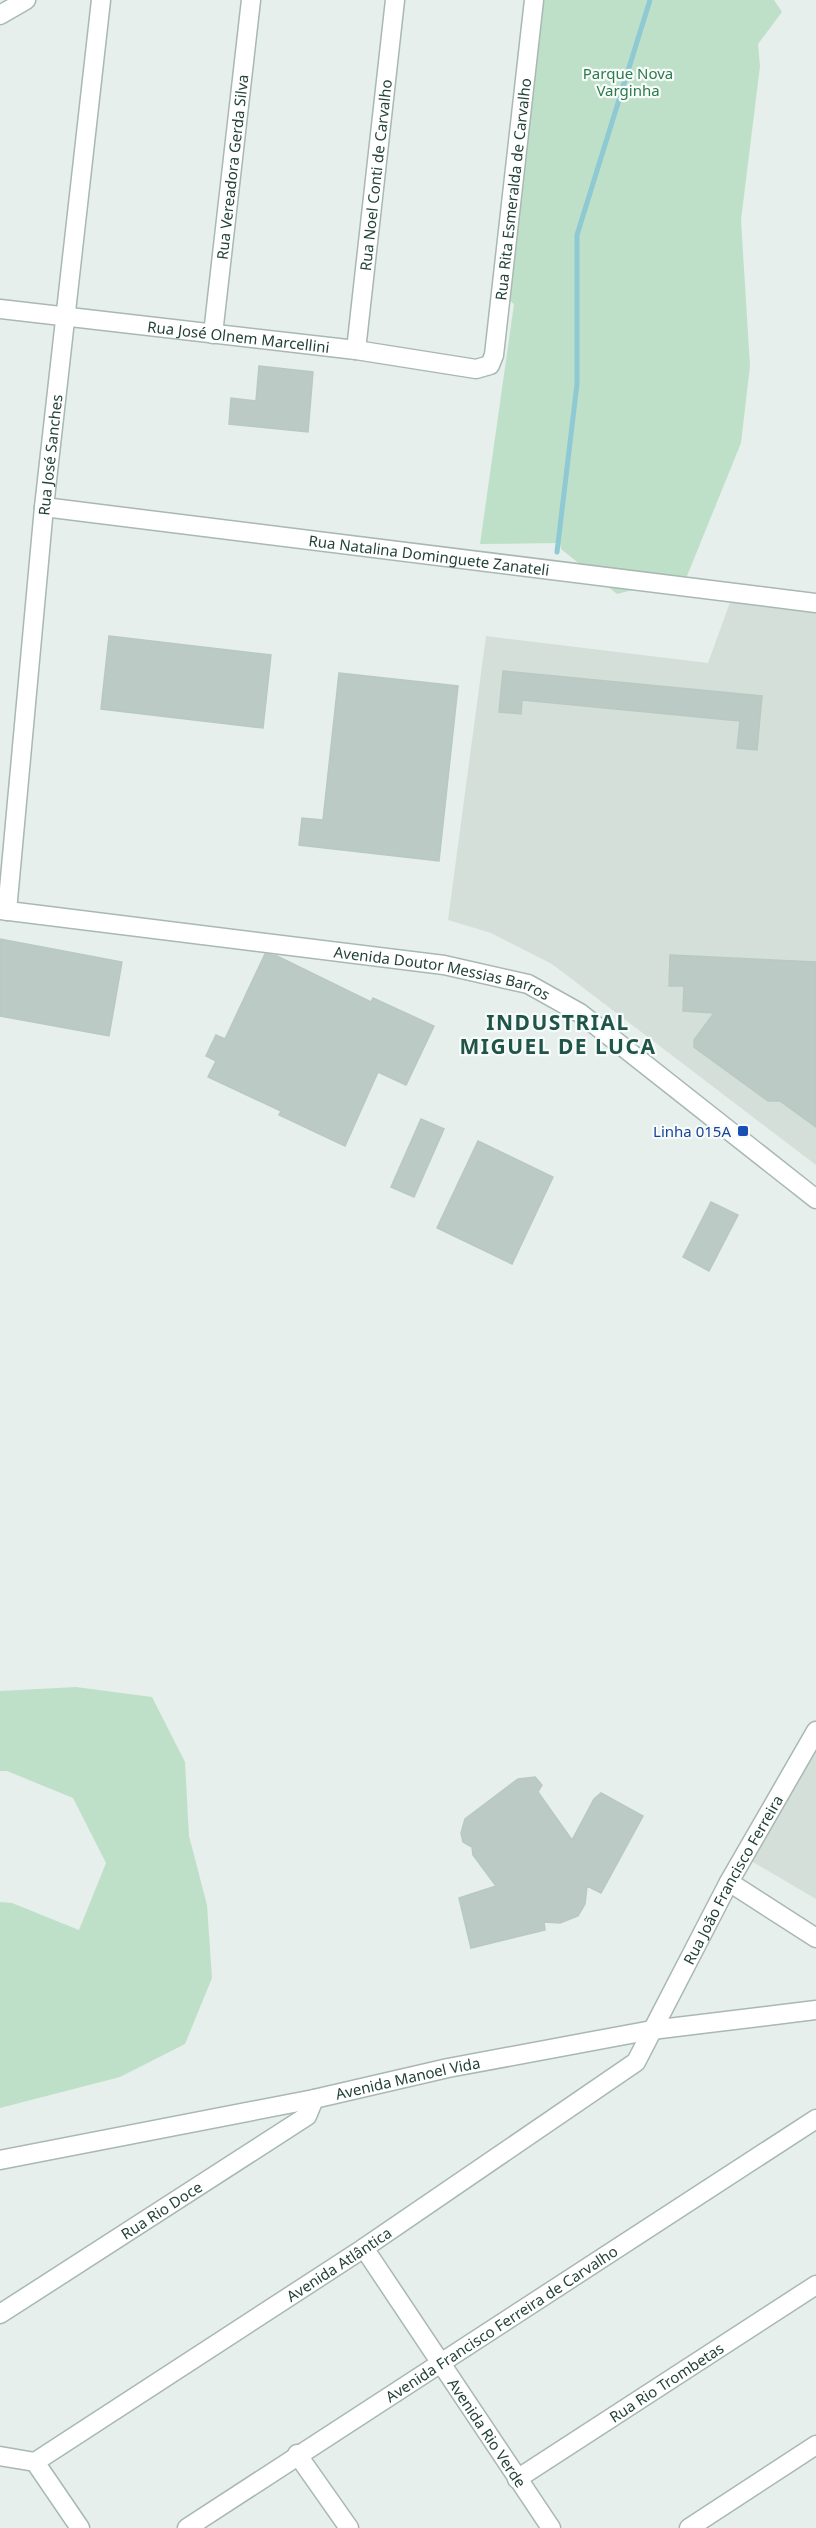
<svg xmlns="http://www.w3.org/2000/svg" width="816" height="2528" font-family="'Noto Sans',sans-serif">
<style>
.built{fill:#d4dfda}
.green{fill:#bfe0c8}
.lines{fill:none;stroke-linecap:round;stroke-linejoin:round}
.stream{stroke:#8ec9d4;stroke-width:5}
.building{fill:#bbcac4;stroke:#b8c9c2;stroke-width:1.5}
.minor-casing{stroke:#a8b8b2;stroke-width:21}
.tertiary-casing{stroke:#a8b8b2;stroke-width:21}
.minor{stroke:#fff;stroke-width:18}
.tertiary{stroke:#fff;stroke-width:18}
.transit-dot{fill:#1a4fb4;stroke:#f7fbf9;stroke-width:2}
.labels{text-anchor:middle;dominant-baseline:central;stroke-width:4.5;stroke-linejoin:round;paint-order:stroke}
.park-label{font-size:15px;fill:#2d7a4b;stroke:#f7fbf9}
.street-label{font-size:15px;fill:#24423a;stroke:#f7fbf9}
.transit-label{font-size:15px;fill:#164399;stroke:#f7fbf9;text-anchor:end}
.district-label{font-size:21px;font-weight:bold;letter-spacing:1.5px;fill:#1f5548;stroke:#f7fbf9}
</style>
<rect width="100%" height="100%" fill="#e6efeb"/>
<path class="built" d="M733,594L816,602V1165L552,964L491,933L448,920L486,636L708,663Z
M816,1724V1899L746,1858Z"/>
<path class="green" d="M527,0H774L782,12L758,44L760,66L741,220L750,366L741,443L687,576L617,594L561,549L560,543L480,544L514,304L506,298L515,239L507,157L519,42Z
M76,1687L152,1697L185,1762L189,1836L207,1905L212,1978L185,2044L120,2077L0,2108V1902L12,1903L79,1930L106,1863L73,1798L7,1771H0V1691Z"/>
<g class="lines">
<path class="stream" d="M557,552L577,384V235L650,0"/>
</g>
<path class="building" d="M259,366L313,372L308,432L229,424L231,398L256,401Z
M109,636L271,655L263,728L101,709Z
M503,671L762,696L757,750L737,748L740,721L522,700L521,714L499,712Z
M339,673L458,686L439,861L299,845L302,818L323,820Z
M0,939L122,962L109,1036L0,1016Z
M265,954L277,956L371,1002L373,998L434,1026L406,1085L378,1072L345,1146L279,1115L281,1111L208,1077L216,1061L206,1056L216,1035L225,1039Z
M670,955L816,962V1127L780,1101H768L694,1047V1040L714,1013L683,1011L684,986H669Z
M421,1119L444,1129L414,1197L391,1187Z
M478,1141L553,1177L512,1264L437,1228Z
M711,1202L738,1215L709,1271L683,1257Z
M535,1777L542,1785L538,1792L572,1840L594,1799L601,1793L643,1816L601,1893L587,1886L585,1904L578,1916L560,1923L544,1922L545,1930L471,1948L459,1898L496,1886L473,1855L472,1847L463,1842L461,1833L465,1819L518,1779Z"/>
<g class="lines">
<g class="minor-casing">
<g id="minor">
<path d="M0,15L26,0"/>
<path id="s1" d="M213,334L251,0"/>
<path id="s2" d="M356,350L395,0"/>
<path id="s3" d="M44,507L816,603"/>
<path id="s4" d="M7,911L44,507L101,0"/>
<path d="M729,1882L816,1938"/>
<path id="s5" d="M364,2248L551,2528"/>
<path id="s6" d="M0,2314L307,2116L314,2099"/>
<path d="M297,2454L349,2528"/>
<path id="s7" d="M0,2456L35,2462L364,2248L636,2062L729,1882L816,1731"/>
<path d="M35,2462L80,2528"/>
<path id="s8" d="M517,2479L816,2285"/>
<path id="s9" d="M187,2528L816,2119"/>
<path d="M689,2528L816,2445"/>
</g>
</g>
<g class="tertiary-casing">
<g id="tertiary">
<path id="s10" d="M0,309L356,350L476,369L490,365L494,355L534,0"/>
<path id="s11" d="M0,910L444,965L528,984L580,1013L816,1199"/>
<path id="s12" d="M0,2160L314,2099L448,2068L652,2030L816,2010"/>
</g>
</g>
<use href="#minor" class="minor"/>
<use href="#tertiary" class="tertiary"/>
</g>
<rect class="transit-dot" x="737" y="1125" width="12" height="12" rx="3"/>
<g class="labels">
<g class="park-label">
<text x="628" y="73">Parque Nova<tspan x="628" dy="17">Varginha</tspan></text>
</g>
<g class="street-label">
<text stroke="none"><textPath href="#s1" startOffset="168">Rua Vereadora Gerda Silva</textPath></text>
<text stroke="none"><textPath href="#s2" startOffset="176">Rua Noel Conti de Carvalho</textPath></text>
<text stroke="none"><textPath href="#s10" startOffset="672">Rua Rita Esmeralda de Carvalho</textPath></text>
<text stroke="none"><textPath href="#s10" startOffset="240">Rua José Olnem Marcellini</textPath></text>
<text stroke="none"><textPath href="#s4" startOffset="458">Rua José Sanches</textPath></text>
<text stroke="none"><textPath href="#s3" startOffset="388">Rua Natalina Dominguete Zanateli</textPath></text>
<text stroke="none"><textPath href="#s11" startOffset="447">Avenida Doutor Messias Barros</textPath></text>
<text stroke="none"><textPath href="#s7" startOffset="964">Rua João Francisco Ferreira</textPath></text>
<text stroke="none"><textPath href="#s12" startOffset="416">Avenida Manoel Vida</textPath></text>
<text stroke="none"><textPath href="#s6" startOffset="192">Rua Rio Doce</textPath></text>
<text stroke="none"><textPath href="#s7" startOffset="398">Avenida Atlântica</textPath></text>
<text stroke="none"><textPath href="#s9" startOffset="375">Avenida Francisco Ferreira de Carvalho</textPath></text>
<text stroke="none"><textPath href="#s8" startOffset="178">Rua Rio Trombetas</textPath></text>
<text stroke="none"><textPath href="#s5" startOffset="222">Avenida Rio Verde</textPath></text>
</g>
<g class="transit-label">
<text x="731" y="1131">Linha 015A</text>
</g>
<g class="district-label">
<text x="558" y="1022">INDUSTRIAL<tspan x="558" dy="24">MIGUEL DE LUCA</tspan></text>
</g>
</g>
</svg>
